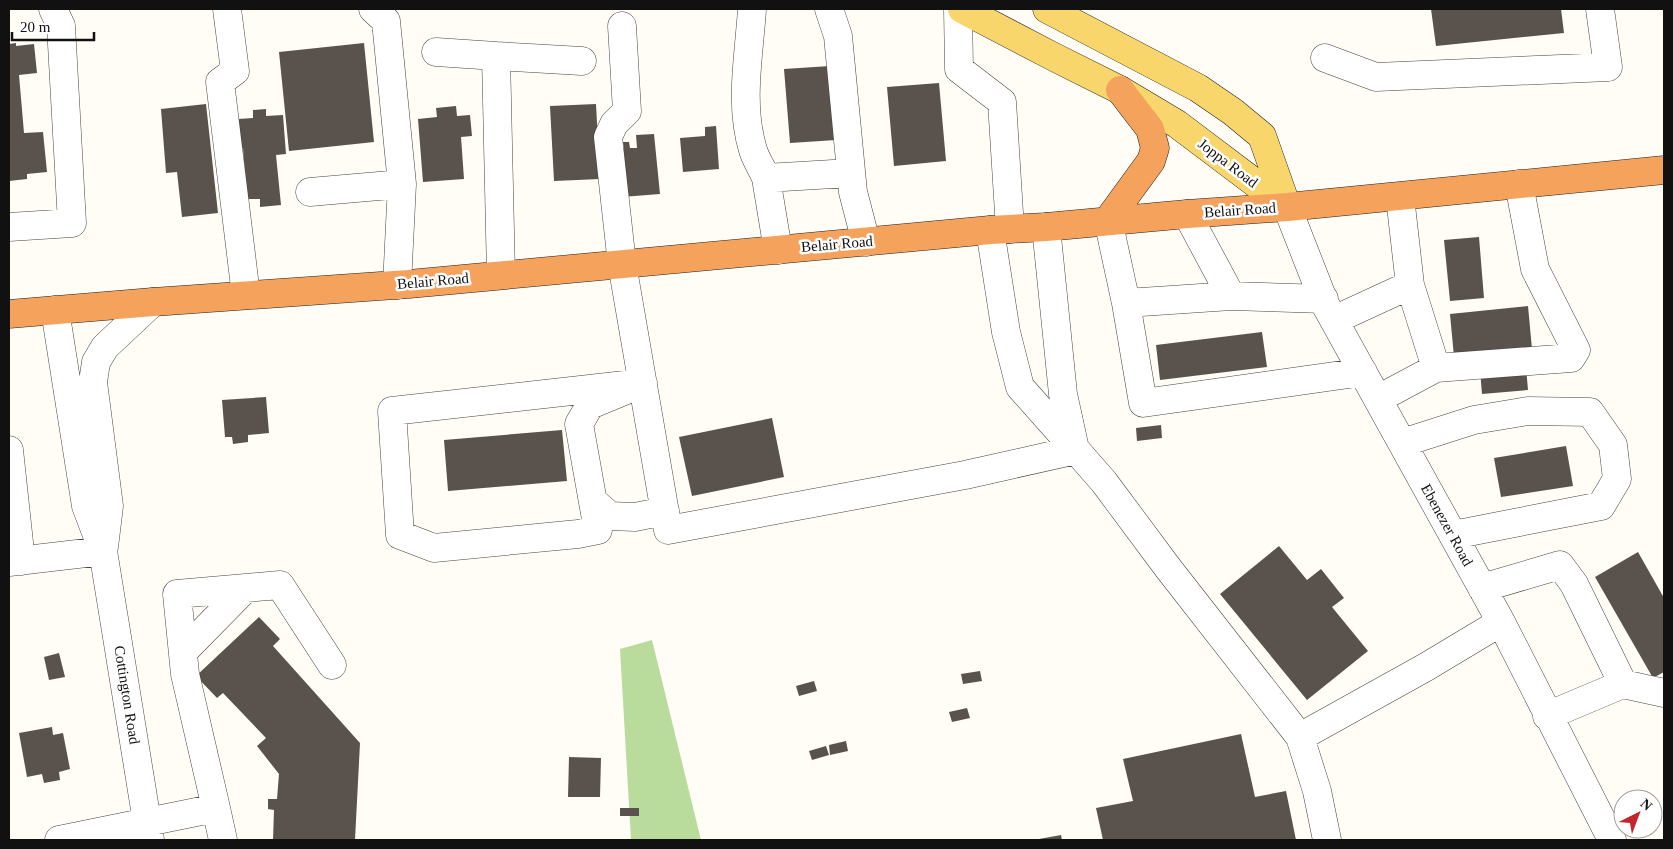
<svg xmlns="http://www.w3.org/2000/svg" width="1673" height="849" font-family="'Times New Roman',serif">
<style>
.forest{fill:#b9dc9c}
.building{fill:#5a524d}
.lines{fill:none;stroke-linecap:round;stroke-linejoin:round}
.minor-casing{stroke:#444;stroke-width:29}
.major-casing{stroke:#222;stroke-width:29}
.highway-casing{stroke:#222;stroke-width:29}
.minor{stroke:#fff;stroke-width:28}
.major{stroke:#f9d66b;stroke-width:28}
.highway{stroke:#f5a25d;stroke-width:28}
.labels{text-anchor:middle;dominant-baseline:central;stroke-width:5;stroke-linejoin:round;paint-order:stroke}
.street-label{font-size:15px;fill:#111;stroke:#fff}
</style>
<rect width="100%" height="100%" fill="#fffdf5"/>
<path class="forest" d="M652,640L701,840H631L620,649Z"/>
<path class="building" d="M1431,9H1561L1564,33L1436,46Z
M16,43V46L34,44L37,73L19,75L24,133L43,132L47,172L27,174V179L9,181V44Z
M364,43L374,142L289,151L279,52Z
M830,66L836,140L790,143L784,69Z
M939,83L946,161L894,166L887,87Z
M206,104L218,213L182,217L177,172L166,173L161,109Z
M596,104L600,179L554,181L550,106Z
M456,106L457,116L470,115L472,136L461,137L464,179L423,182L418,119L437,117L436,108Z
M266,109V116L283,115L286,154L276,155L281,205L260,207V199H247L243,148L240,149L238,119L253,118V110Z
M716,126L719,169L683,172L680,138L705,136V127Z
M654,134L660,194L622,197L618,148H624L623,142H629L630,148H637L636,135Z
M1479,237L1484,298L1450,301L1444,240Z
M1528,306L1532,349L1454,357L1450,314Z
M1262,332L1267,367L1160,380L1156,345Z
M1526,367L1528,390L1482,394L1480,370Z
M266,397L269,433L248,435V442L233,444L232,437H225L222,400Z
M772,418L784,477L692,496L679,437Z
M1161,425L1162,438L1137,441L1136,428Z
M562,430L567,481L448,491L444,440Z
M1566,446L1573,486L1501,497L1494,458Z
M1279,546L1307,580L1321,569L1344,598L1332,607L1368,651L1307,700L1220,594Z
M1638,552L1664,598V672L1653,678L1595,577Z
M259,617L280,639L273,646L360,743L355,840H273L274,810L268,809V799H277L279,774L257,746L266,738L223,693L217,698L196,676Z
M59,653L65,677L49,680L44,657Z
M980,671L982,681L963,684L961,674Z
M814,681L817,691L799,696L796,686Z
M967,708L970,718L952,722L949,712Z
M52,727L53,735L63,733L70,769L59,772L60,780L44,783L42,774L27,777L19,733Z
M1241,734L1255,797L1286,791L1296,840H1103L1096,808L1133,801L1123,759Z
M846,741L848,751L830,755L829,745Z
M826,746L829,755L812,760L809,751Z
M569,757L601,758L600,797H568Z
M620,808H639V816H620Z
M1061,835L1062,840H1039V839Z"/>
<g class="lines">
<g class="minor-casing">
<path id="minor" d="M227,9L235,71L220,82L246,295
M373,9L386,21L402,184L397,285
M752,9C749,56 739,104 753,150C756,160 762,168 766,178L778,250
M829,9L838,36L853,192L866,242
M958,9L959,69L1002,102L1010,229
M622,26L627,111L614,124L608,137L622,264L668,530L965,475L1076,450L1104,482L1168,568L1300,737L1317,791L1327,840
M436,52L496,56
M1325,58L1376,77L1608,67L1600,9
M766,178L850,173
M310,192L402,184
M1287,207L1325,304L1501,622L1612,840
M1187,214L1231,296
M1108,220L1126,303L1143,403L1363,372
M9,227L72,223L61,26L53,9
M1046,227L1063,394L1075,449
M990,230L1006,332L1020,387L1076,450
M501,275L496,56L582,61
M1410,285L1436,368
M1126,303L1231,296L1324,299
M55,310L86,506L103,551L150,840
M1334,320L1410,285L1400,197
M643,383L590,405L579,424L598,530L578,534L434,548L400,535L392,411Z
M1378,399L1436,368L1571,358L1576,350L1535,269L1519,184
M1402,443L1474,420L1528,411L1590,412L1613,445L1617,479L1601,506L1453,535
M9,450L21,561
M593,501L610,516L635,517L665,511
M104,547L109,506L93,382L96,362L105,347L153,302
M9,562L103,551
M1482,588L1560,565L1574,584L1623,684
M183,652L246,588
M1547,716L1623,684L1664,693
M1300,737L1426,667L1501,622
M216,808L185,674L177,594L280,585L332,665
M59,840L216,808L223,840"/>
</g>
<g class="major-casing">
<path id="major" d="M962,9L1054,57L1120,90L1177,124L1287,207
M1047,9L1198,88L1233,112L1262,136L1287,207"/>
</g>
<g class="highway-casing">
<path id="highway" d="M1108,220L1151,161L1155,148L1150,129L1120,90
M9,314L153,302L409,284L990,230L1046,227L1187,214L1287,207L1664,170"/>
</g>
<use href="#minor" class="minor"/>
<use href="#major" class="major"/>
<use href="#highway" class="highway"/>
</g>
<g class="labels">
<g class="street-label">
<text transform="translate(1228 163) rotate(37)">Joppa Road</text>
<text transform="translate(1240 210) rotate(-4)">Belair Road</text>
<text transform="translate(837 244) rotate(-5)">Belair Road</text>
<text transform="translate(433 281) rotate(-5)">Belair Road</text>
<text transform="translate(1447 525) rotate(61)">Ebenezer Road</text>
<text transform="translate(127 695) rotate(81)">Cottington Road</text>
</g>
</g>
<rect width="1673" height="849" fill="none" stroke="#111111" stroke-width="20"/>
<g transform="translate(1638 814) rotate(42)"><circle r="24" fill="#ffffff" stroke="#a0a0a0"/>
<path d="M0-4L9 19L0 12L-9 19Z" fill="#c4262e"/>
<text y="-8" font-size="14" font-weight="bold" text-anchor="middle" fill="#111111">N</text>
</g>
<path d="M12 32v8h82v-8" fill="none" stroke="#111111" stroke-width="2.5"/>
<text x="20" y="32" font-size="15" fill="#111111" stroke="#ffffff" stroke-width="4" paint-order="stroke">20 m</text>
</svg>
